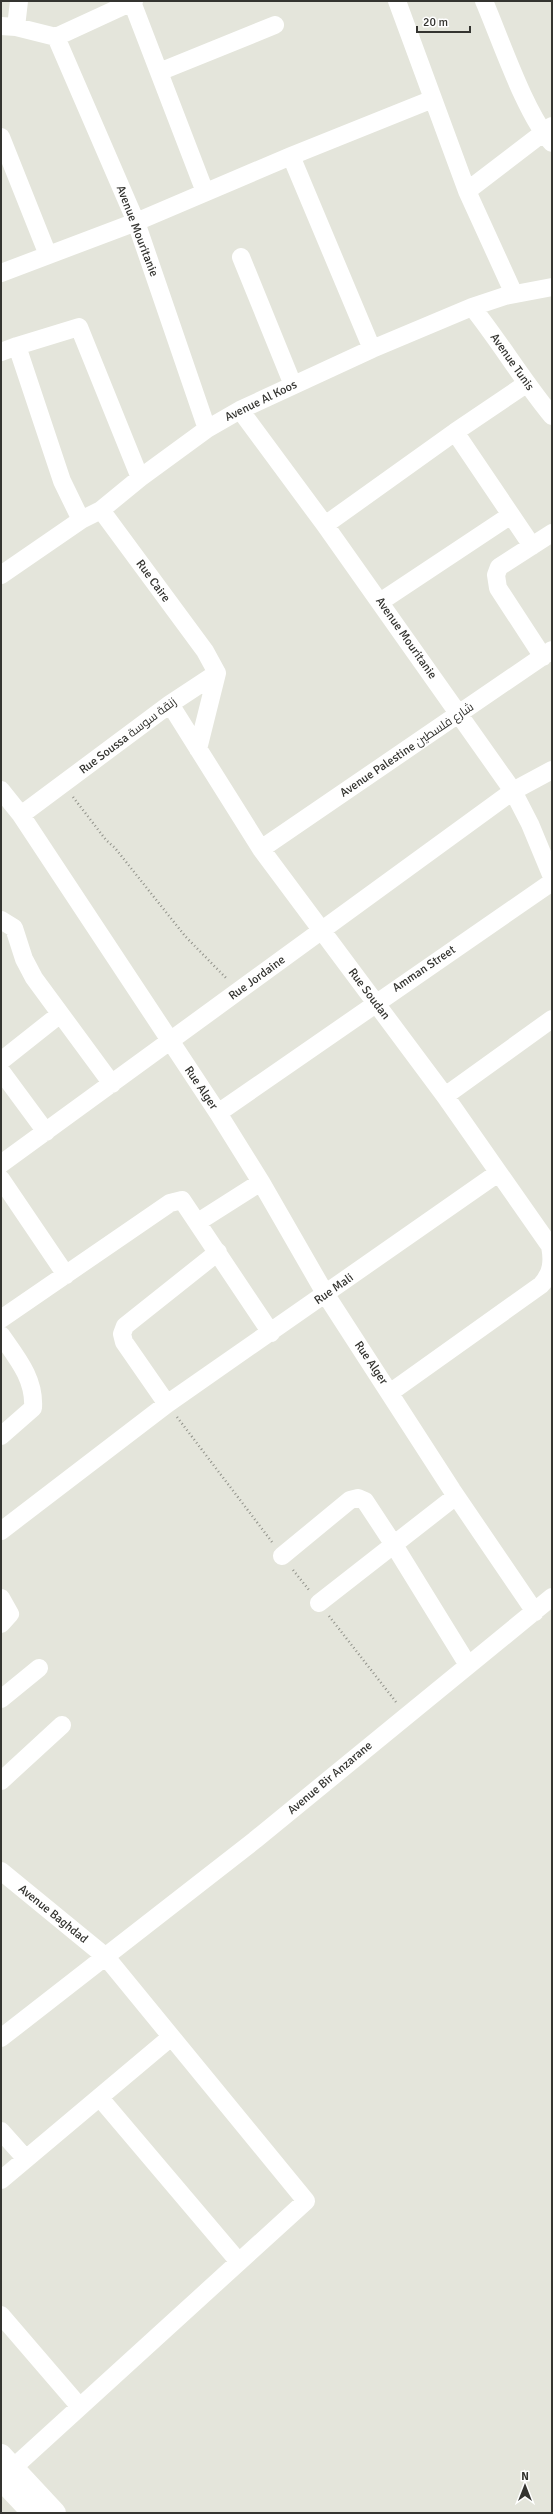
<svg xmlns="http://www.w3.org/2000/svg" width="553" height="2514" font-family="Signika,Cairo,sans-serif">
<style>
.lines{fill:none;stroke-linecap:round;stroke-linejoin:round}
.path{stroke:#909189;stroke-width:2.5;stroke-dasharray:1 3;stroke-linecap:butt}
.minor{stroke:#fff;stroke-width:18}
.major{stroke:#fff;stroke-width:22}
.labels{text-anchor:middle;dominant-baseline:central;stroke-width:3;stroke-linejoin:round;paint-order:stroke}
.street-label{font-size:12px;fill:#343430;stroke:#fff}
</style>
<rect width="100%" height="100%" fill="#e4e5db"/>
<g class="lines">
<path class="path" d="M73,797L106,840L115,848L185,936L227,979
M177,1417L272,1542
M293,1570L309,1590
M329,1616L396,1702"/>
<path class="minor" d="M397,1L467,191L514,294
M484,1C500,38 526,116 552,143
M132,2L205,192
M1,26L16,27L56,37L134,1
M16,27L19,1
M56,37L136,222L207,429
M159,72L275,25
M1,137L48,255
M291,156L372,349
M467,191L552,126
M241,257L293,385
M1,273L136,222L291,156L433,99
M472,307C500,342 523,381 552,416
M1,352L17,346
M240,410L325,525L513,791L530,824L552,877
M455,432L532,546
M81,520L62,481L17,346L79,327L140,478
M325,525L455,432L526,384
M1,575L81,520L101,510L140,478L207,429L240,410L372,349L472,307L505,296L552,287
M380,602L511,515
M543,657L498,588L496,575L499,567L552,533
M170,704L261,849L445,1096L550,1246C553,1261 552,1273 541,1285L391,1392
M198,749L217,673
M1,790L21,815L218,1113L261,1182L326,1295L452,1490L535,1612
M21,815L170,704L217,673L205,651L101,510
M261,849L552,650
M1,920L14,928L24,959L34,978L112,1084
M1,1061L59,1015
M1,1071L46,1132
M445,1096L552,1019
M218,1113L552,882
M1,1164L513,791L552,770
M1,1179L66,1275
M198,1222L261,1182
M1,1319L170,1203L182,1200L271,1333
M1,1335C17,1358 35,1379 33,1408L1,1436
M167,1404L124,1342L122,1334L125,1326L218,1252
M1,1531L167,1404L498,1173
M282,1556L350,1500L358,1498L365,1501L394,1545L468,1665
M1,1598L10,1614L1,1624
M319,1603L456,1496
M1,1699L39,1668
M1,1781L62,1725
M1,1871L106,1957L306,2201L3,2477
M1,2038L255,1840L552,1597
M100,2098L239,2262
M1,2131L26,2159
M1,2180L171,2037
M1,2315L80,2407"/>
<path class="major" d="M1,2455L55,2513
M1,2479L33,2513"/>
</g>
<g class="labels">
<g class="street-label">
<text transform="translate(137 231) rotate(69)">Avenue Mouritanie</text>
<text transform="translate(512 362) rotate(55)">Avenue Tunis</text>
<text transform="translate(261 401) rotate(-26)">Avenue Al Koos</text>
<text transform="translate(153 581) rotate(54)">Rue Caire</text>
<text transform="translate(406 638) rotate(55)">Avenue Mouritanie</text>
<text transform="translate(128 736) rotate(-37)">Rue Soussa زنقة سوسة</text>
<text transform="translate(407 750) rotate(-34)">Avenue Palestine شارع فلسطين</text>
<text transform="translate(424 969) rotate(-34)">Amman Street</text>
<text transform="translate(257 978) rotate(-36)">Rue Jordaine</text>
<text transform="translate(369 994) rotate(53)">Rue Soudan</text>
<text transform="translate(201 1088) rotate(56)">Rue Alger</text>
<text transform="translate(334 1289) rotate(-35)">Rue Mali</text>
<text transform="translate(371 1363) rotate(56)">Rue Alger</text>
<text transform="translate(330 1778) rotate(-40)">Avenue Bir Anzarane</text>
<text transform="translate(53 1914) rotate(39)">Avenue Baghdad</text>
</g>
</g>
<rect width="553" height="2514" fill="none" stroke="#343430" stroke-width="4"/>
<g transform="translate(525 2486)" stroke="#ffffff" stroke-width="3" paint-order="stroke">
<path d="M0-3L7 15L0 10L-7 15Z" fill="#343430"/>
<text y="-6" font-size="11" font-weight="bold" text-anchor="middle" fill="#343430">N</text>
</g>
<path d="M417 26v6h53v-6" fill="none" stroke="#343430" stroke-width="2"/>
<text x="423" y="26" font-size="12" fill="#343430" stroke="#ffffff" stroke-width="3" paint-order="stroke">20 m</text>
</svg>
